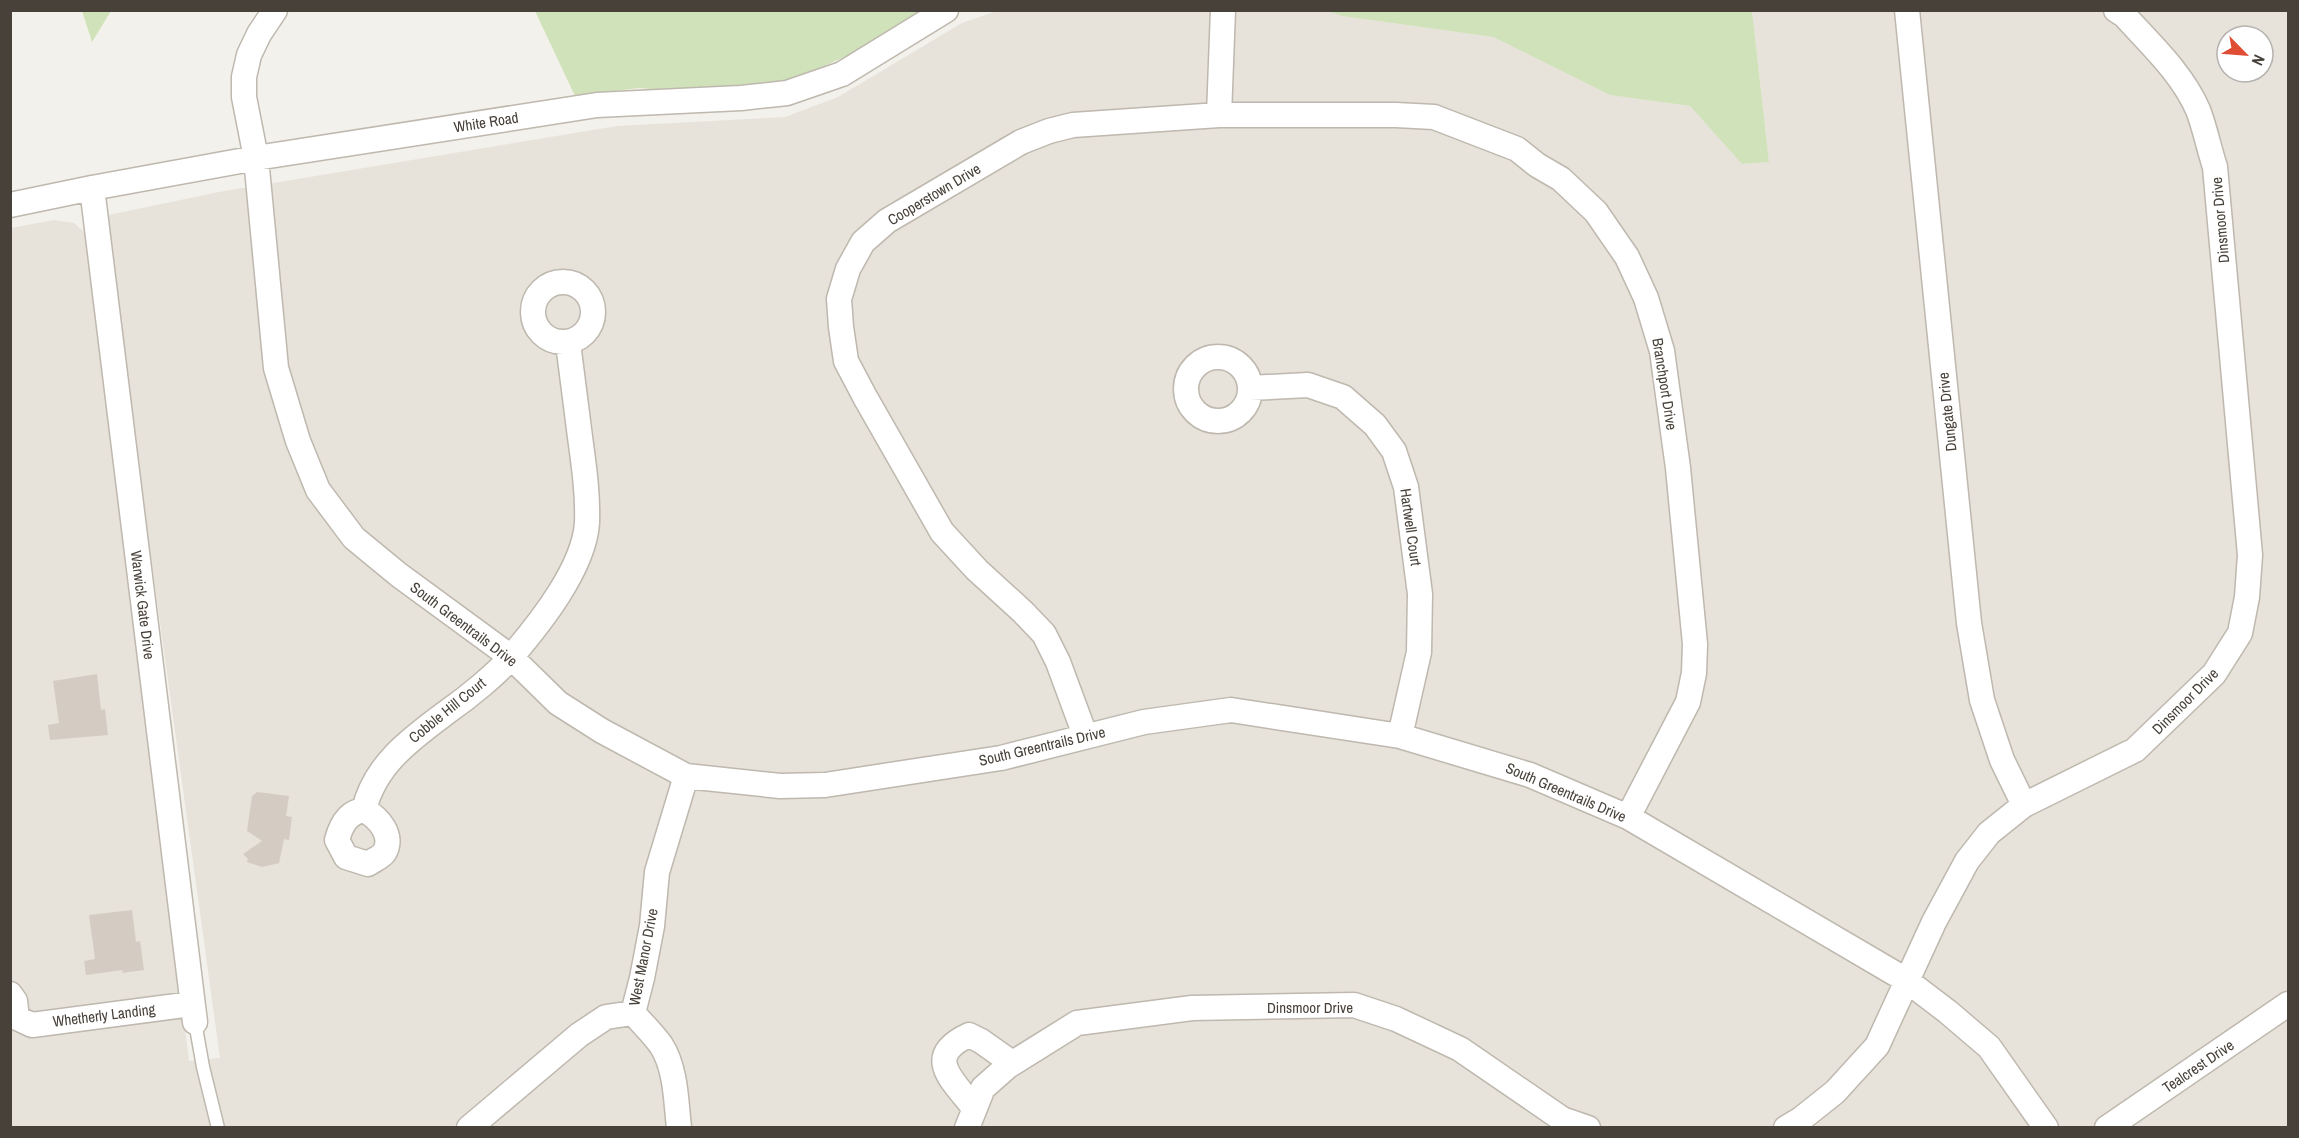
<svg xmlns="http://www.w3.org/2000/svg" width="2299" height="1138" viewBox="0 0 2299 1138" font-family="'Archivo Narrow',sans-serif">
  <rect width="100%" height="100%" fill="#f3f1eb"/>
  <path fill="#e7e2da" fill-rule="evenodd" d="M997,11H1328L1342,16L1493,37L1610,95L1690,106L1742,164L1769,162L1752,11H2288V1127L11,1128V228L54,220L74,223L84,232L90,244L189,1061L220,1058L104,216L219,192L617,126L785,117L838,97L962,23ZM2227,36H2263V72H2227Z"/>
  <path fill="#d0e2b9" d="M82,11H111L92,42Z
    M535,11H921L851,54L799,77L753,88L689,92L639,88L575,96Z
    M1328,11H1752L1769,162L1742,164L1690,106L1610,95L1493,37L1342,16Z"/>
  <path fill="#d4ccc2" d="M97,674L101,710L105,709L108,735L50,740L48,725L59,723L53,681Z
    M257,792L289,796L286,816L292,817L289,840L284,839L279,863L262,867L247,862L248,859L243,854L262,841L247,831L252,796Z
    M132,910L136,942L140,941L144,970L122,973L123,970L86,975L84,961L95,959L89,915Z"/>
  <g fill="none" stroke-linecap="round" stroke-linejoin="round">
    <defs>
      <path id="service" d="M195,1022L203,1067L218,1128"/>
      <path id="minor" d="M275,10L259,34L249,55L244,77V97L256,158L276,368L298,441L318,490L354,538L399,575L511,657L558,703L602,731L686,776L780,786L825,785L1001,758L1144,722L1231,710L1400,736L1530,775L1628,817L1906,980L1948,1012L1989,1047L2046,1128
        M1907,10L1969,623L1982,700L2002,760L2024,805
        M1219,115H1396L1434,117L1517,149L1537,165L1561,179L1596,212L1627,257L1646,298L1662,351L1678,468L1695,644L1694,673L1688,702L1628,817
        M92,188L195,1022
        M10,205L92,188L256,158L597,105L741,98L787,93L842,74L946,10
        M533 312a30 30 0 1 1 60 0a30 30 0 1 1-60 0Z
        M1186 389a32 32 0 1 1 64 0a32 32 0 1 1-64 0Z
        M1250,388L1308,385L1343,397L1375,425L1394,451L1406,487L1420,594L1419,652L1400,736
        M1085,735L1058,662L1044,634L1023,612L977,570L942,532L865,397L846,361L841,327L839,299L848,269L863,242L887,221L1021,142L1049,131L1073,125L1219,115L1223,10
        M364,810C375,764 411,739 447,712C467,698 497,674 512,656C540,623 584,568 587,523C588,494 584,466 580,437C576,406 572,374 568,343
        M364,810C378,817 395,836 384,853C381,857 372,861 368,864L346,857L337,840C341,825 348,812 364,810Z
        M10,994L15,1001L17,1018
        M633,1013C642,1023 653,1034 661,1045C676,1068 676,1101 679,1128
        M17,1018L32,1025L192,1004
        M974,1108C953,1080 922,1057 969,1035L981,1041L1012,1063
        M469,1128L579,1035L606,1017L633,1013L642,978L652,926L657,872L686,776
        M967,1128L983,1088L1008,1066L1077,1023L1192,1008L1354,1005L1396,1019L1460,1049L1562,1119L1588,1128
        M1786,1128L1801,1119L1835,1092L1877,1046L1934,922L1967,861L1989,833L2024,805L2135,750L2214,674L2240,633L2247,597L2250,555L2215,167C2209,149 2205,128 2198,110C2182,73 2150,44 2124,15L2116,10
        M2107,1128L2288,1004"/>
    </defs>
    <use href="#service" stroke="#beb8ae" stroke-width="15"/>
    <use href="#minor" stroke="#beb8ae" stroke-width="27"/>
    <use href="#service" stroke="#fff" stroke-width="12"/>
    <use href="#minor" stroke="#fff" stroke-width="24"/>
  </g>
  <g text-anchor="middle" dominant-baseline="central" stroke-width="5" stroke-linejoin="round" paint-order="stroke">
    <g font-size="15" fill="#47413a" stroke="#fff">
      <text transform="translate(486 122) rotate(-9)">White Road</text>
      <text transform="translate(934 194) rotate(-31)">Cooperstown Drive</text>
      <text transform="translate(2220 220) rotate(-95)">Dinsmoor Drive</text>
      <text transform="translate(1665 384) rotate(81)">Branchport Drive</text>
      <text transform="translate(1947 412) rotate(-96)">Dungate Drive</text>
      <text transform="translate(1411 527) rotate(82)">Hartwell Court</text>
      <text transform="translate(143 605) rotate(83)">Warwick Gate Drive</text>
      <text transform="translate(464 624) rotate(37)">South Greentrails Drive</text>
      <text transform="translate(2185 701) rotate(-45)">Dinsmoor Drive</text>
      <text transform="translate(447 710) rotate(-39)">Cobble Hill Court</text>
      <text transform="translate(1042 746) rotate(-13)">South Greentrails Drive</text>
      <text transform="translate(1566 792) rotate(23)">South Greentrails Drive</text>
      <text transform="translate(643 957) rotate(-79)">West Manor Drive</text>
      <text x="1310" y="1007">Dinsmoor Drive</text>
      <text transform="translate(104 1015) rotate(-7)">Whetherly Landing</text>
      <text transform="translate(2198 1066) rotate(-34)">Tealcrest Drive</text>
    </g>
  </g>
  <rect width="2299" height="1138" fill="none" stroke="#47413a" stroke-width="24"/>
  <g transform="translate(2245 54) rotate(115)"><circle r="28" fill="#ffffff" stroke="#b5b3b0" stroke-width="1.5"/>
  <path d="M0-4.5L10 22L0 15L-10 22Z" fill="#e04d35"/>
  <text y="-9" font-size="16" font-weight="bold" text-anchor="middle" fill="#47413a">N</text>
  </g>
</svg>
